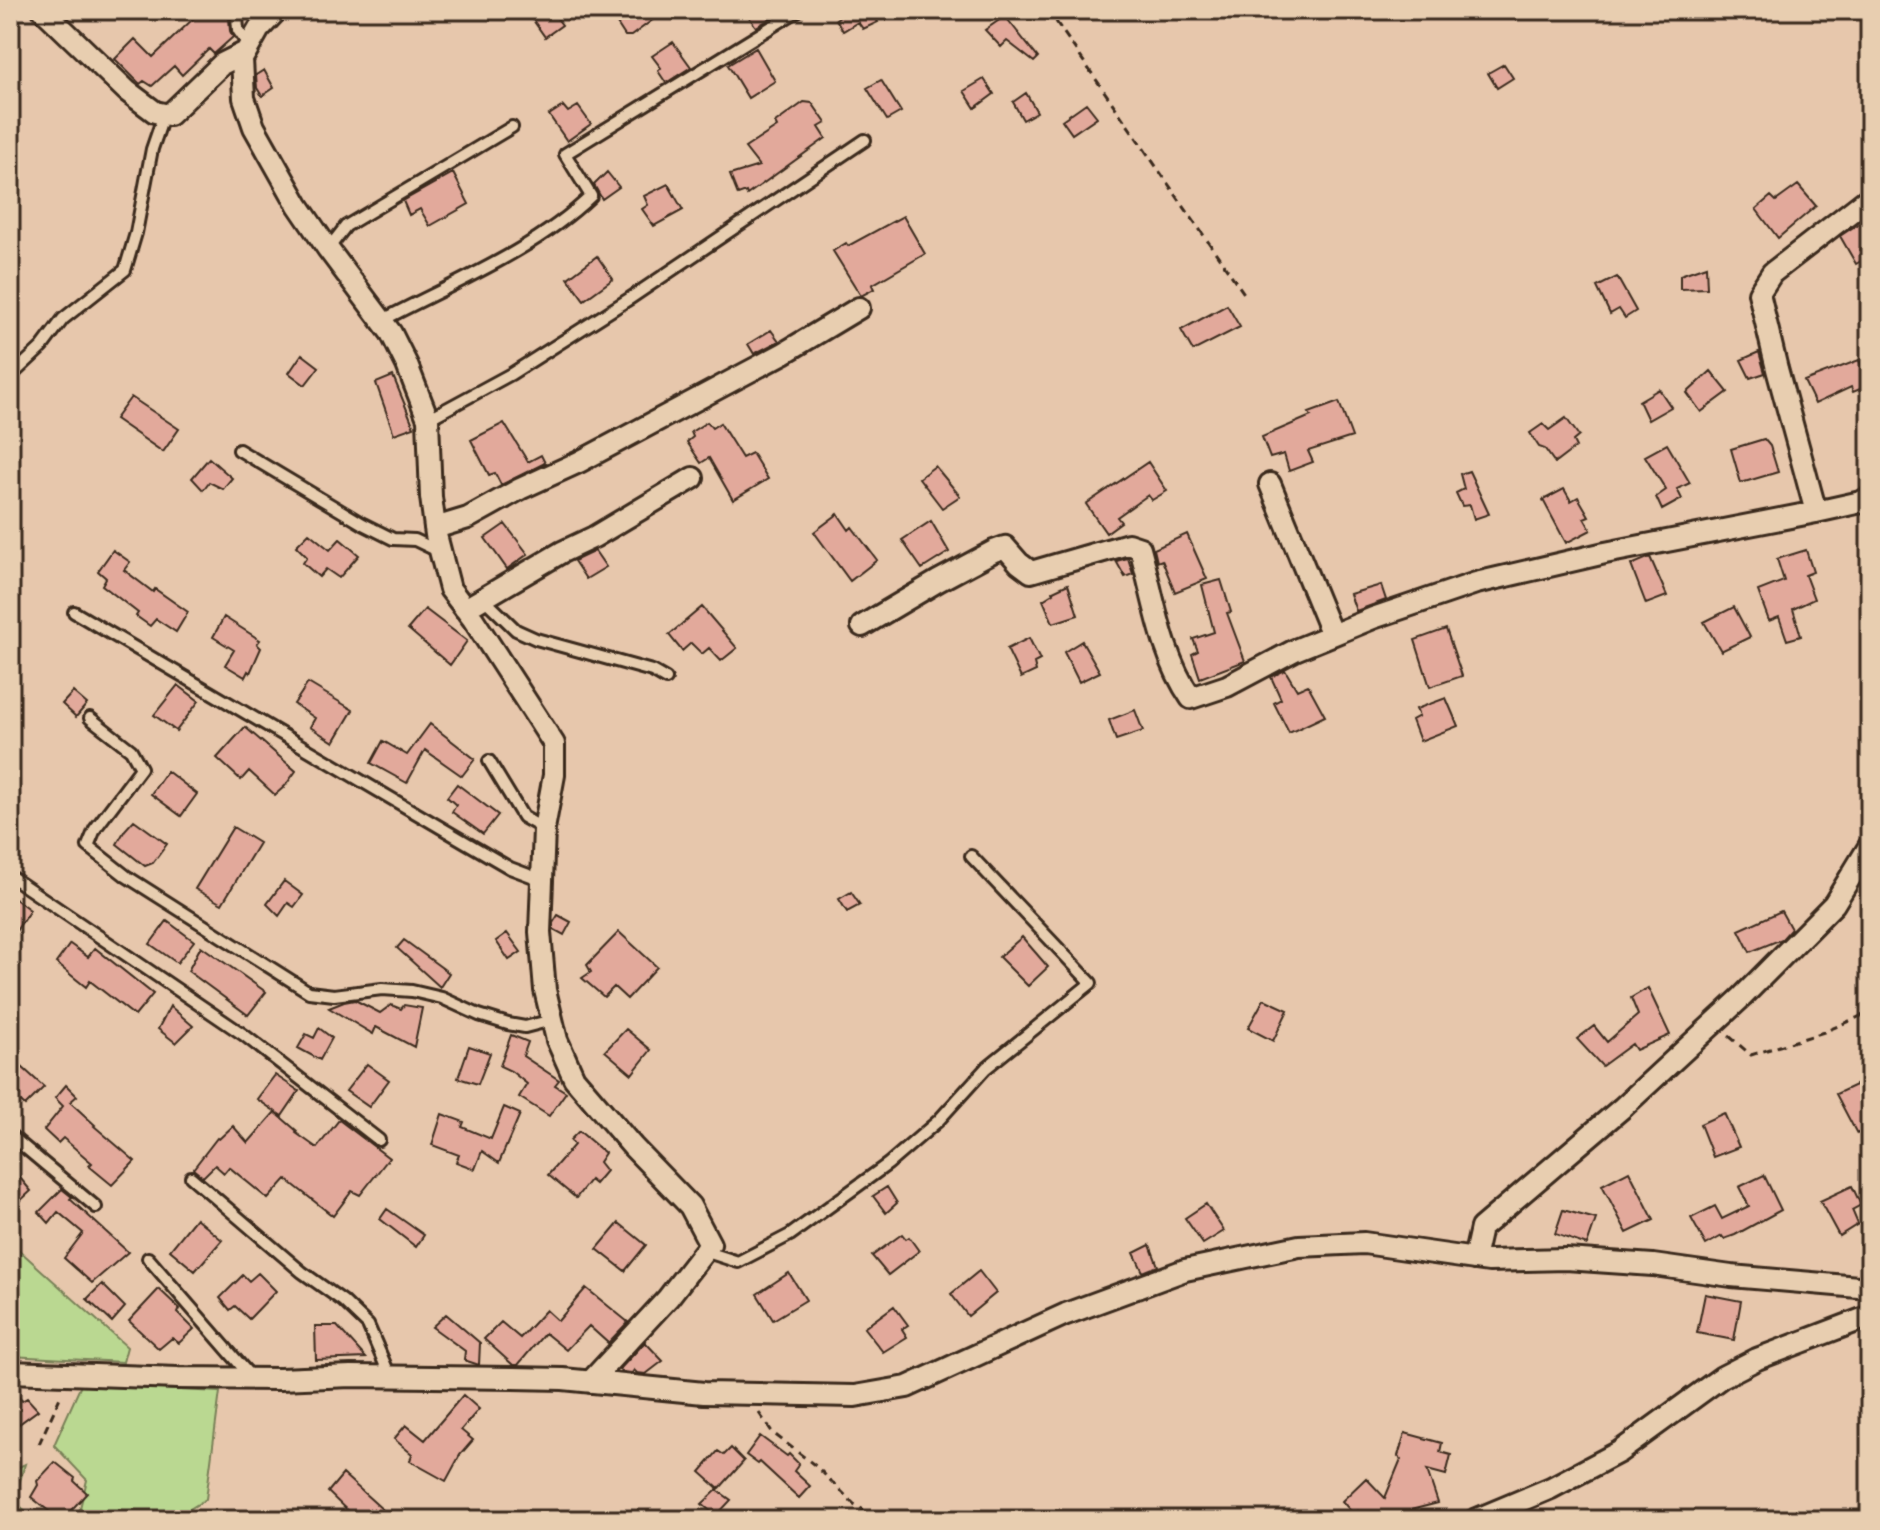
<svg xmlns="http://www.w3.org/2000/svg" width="1880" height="1530" viewBox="0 0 1880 1530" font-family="Mynerve,sans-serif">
  <rect width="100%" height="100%" fill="#e7c7ac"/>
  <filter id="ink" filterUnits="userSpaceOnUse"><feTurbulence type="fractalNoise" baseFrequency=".0125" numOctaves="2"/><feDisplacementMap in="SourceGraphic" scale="16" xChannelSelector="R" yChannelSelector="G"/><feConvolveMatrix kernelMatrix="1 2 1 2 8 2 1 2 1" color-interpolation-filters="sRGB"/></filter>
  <g filter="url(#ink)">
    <path fill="#bad891" stroke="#7a8158" stroke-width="2" d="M10,1242L127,1347L123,1362L10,1356Z
      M81,1385L220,1392L206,1499L190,1509L185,1520H77L87,1480L54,1445Z
      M25,1464L14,1501L36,1520H10V1471Z"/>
    <path fill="#e2a99b" stroke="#3b2a1e" stroke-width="2" d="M187,10H222L229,18L230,31L233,37L214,54L209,49L182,75L174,66L152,86L144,81L140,84L115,59L135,39L153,57L194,18Z
      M526,10H551L562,25L545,37Z
      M619,10H666L631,36H625L612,16Z
      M744,10H784L756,27Z
      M849,10H876L873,12L878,22L863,29L858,22L843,31L836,19Z
      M1005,16L1038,58L1034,62L1007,41L1001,47L985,30Z
      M673,42L691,67L666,83L658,71L661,68L652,56Z
      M756,48L775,81L748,98L728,65Z
      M1504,64L1513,78L1497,88L1488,73Z
      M264,70L274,88L262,96L257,88L256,75Z
      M984,79L994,94L975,108L964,91Z
      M881,80L901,112L887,120L867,88Z
      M1026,93L1037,112L1023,120L1013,102Z
      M804,102L812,103L826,123L819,127L826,138L747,195L746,192L738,195L730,175L759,166L745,148L777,127L775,123Z
      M1086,103L1097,117L1072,134L1062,120Z
      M563,106L568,112L578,106L591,124L567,141L549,115Z
      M607,172L619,187L602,199L594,185Z
      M453,173L469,204L430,226L420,209L409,215L403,201Z
      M668,184L683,210L654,226L642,209L648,205L644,196Z
      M1798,185L1816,206L1778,238L1756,209L1771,196L1776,201Z
      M903,216L925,254L872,285L874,289L861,296L833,251L846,243L848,246Z
      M1870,216V256L1856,264L1840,236Z
      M597,256L613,279L584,300L568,278Z
      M1706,266L1707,288L1680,289V275Z
      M1617,277L1636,311L1625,318L1619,309L1610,314L1597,287Z
      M1227,305L1240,327L1193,351L1181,330Z
      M771,330L779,341L754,354L748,344Z
      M1759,352L1765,373L1750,378L1741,360Z
      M302,354L319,367L305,385L289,373Z
      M1859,360L1870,385L1853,392L1851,387L1815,404L1804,381Z
      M1711,371L1728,392L1701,412L1687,393Z
      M393,376L414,427L394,434L376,383Z
      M1659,389L1671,407L1648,420L1639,401Z
      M131,397L179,429L163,452L115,419Z
      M1339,402L1352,437L1308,451L1313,462L1289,471L1284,454L1270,458L1262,437L1311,416L1309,413Z
      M1566,418L1579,436L1573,441L1576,447L1555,463L1545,449L1539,447L1530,433L1543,424L1549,430Z
      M707,422L712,428L720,423L742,458L752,453L768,479L733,500L709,458L701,463L687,442L693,437L691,432Z
      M504,423L528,462L541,455L545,463L501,485L495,473L489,475L471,440Z
      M1764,439L1770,446L1778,472L1741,483L1731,449Z
      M1667,444L1690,483L1677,489L1682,499L1662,510L1656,497L1666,490L1645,456Z
      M209,458L232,478L223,489L209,482L203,490L192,478Z
      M1148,462L1167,491L1152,500L1148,495L1117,517L1121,522L1106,533L1086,504Z
      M935,466L960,496L942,508L919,478Z
      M1469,471L1489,514L1474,519L1470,505L1462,506L1456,493L1464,489L1460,474Z
      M1564,489L1571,501L1578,497L1589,516L1584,518L1591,530L1566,543L1543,500Z
      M838,514L849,530L852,527L877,560L850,581L814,532Z
      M931,521L949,552L922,569L902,540Z
      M505,524L528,554L507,569L485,538Z
      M309,533L330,550L340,539L359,555L339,578L326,569L319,577L303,563L307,557L296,546Z
      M1187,534L1207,579L1175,592L1162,560L1157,562L1154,549Z
      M113,550L130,562L124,570L153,592L155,589L188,612L176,632L156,619L150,626L136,616L138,613L102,585L106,578L98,571Z
      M1806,550L1813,572L1805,575L1814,599L1793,609L1801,636L1787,640L1779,617L1769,621L1758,591L1784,581L1777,559Z
      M595,551L606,567L586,579L574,561Z
      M1650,557L1667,596L1646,604L1631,565Z
      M1128,558L1133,574L1125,577L1116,561Z
      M1221,580L1231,612L1227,613L1245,661L1200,678L1192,654L1198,651L1193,639L1214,632L1202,585Z
      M1068,584L1078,615L1053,623L1043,600L1054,593L1053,591Z
      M1381,585L1386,600L1356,611L1350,594Z
      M702,607L737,648L721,661L709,648L702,654L691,643L682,651L669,635Z
      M1734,607L1750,637L1721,651L1704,622Z
      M425,609L467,641L450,665L408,629Z
      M224,617L260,640L257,644L261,648L250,673L248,671L245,677L225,665L234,650L213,637Z
      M1446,629L1462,676L1430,687L1415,640Z
      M1029,638L1040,660L1034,663L1036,671L1021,678L1007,649Z
      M1082,641L1100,672L1079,682L1064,652Z
      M1285,670L1297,690L1308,685L1325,716L1289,733L1274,703L1281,699L1271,677Z
      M308,683L353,710L334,742L310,727L315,718L294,704Z
      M178,685L199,701L176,731L154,715Z
      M73,692L87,704L76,717L62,704Z
      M1446,698L1458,726L1420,741L1412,720L1419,716L1416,709Z
      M1135,710L1143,731L1116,740L1109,720Z
      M430,724L475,759L462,776L425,750L407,783L371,763L383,741L407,755Z
      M245,727L296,771L285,786L275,795L249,771L241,780L217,758Z
      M167,771L197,794L181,816L151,794Z
      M457,784L498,815L483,834L452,812L456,805L447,797Z
      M134,820L167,844L153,863L145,866L117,844L125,830Z
      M233,827L259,843L222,904L195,889Z
      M284,881L303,895L294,907L288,903L279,916L267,904Z
      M851,892L860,905L847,912L839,899Z
      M10,895L30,910L10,940Z
      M1781,911L1791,929L1782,939L1750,952L1739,930Z
      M558,915L571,922L564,935L553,929V923Z
      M167,921L194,941L177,963L150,944Z
      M619,932L657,967L627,999L614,987L604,997L582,978L591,972L587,965Z
      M507,933L521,952L509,960L496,941Z
      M1022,937L1048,967L1028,986L999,957Z
      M404,940L449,973L440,987L397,948Z
      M70,944L88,957L95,948L153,994L135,1016L90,981L86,987L56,963Z
      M201,946L266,992L248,1015L188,971Z
      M1648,988L1670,1035L1636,1050L1632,1044L1602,1066L1577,1039L1594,1026L1607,1042L1638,1015L1631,998Z
      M1264,999L1288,1010L1273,1041L1248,1028Z
      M355,1000L380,1013L391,1005L401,1009L404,1005L422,1008L414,1047L376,1027L373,1034L329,1008L344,1002Z
      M170,1006L193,1026L176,1043L158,1029Z
      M319,1028L332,1038L320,1060L298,1048L306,1034L314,1038Z
      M626,1029L651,1050L632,1074L605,1051Z
      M511,1035L528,1042L523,1056L559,1080L555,1085L566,1092L549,1116L519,1097L527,1084L511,1071L500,1066Z
      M469,1046L490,1053L478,1084L458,1078Z
      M367,1064L389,1080L369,1107L346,1091Z
      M22,1067L44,1087L25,1106L10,1092V1078Z
      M275,1075L299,1091L282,1116L257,1099Z
      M1870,1078V1127L1857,1134L1836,1094Z
      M66,1085L77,1096L70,1102L95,1125L94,1126L135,1161L112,1185L89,1166L92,1163L63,1138L58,1143L44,1130L63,1106L55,1098Z
      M504,1107L520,1114L499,1163L482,1151L475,1169L456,1162L459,1155L432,1145L442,1114L464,1122L462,1127L491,1139Z
      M275,1112L297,1131L296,1133L317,1148L339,1120L389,1158L360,1195L352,1191L333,1216L286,1179L268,1199L229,1167L224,1173L215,1165L203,1177L193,1169L217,1138L219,1139L233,1126L248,1143Z
      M1724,1113L1739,1147L1713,1157L1700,1124Z
      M579,1131L605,1153L599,1162L606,1171L595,1184L590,1180L576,1198L548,1175L574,1145L570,1140Z
      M10,1166L31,1191L19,1202L10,1191Z
      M1629,1171L1654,1220L1627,1233L1602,1185Z
      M1764,1175L1781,1210L1735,1235L1724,1239L1722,1236L1706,1245L1691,1218L1715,1206L1722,1219L1749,1206L1739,1187Z
      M1852,1186L1861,1205L1852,1210L1858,1224L1839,1236L1820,1201Z
      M887,1187L897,1203L886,1213L873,1196Z
      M62,1189L72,1197L70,1199L128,1252L92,1283L64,1258L83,1233L58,1212L49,1223L39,1212Z
      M1206,1204L1224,1231L1203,1244L1185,1218Z
      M387,1209L424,1235L416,1247L380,1219Z
      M1563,1210L1596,1219L1587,1245L1555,1234Z
      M196,1218L222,1240L195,1271L170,1250Z
      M619,1223L646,1245L625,1271L597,1249Z
      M902,1234L906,1239L909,1237L919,1251L888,1275L872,1256Z
      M1150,1245L1158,1266L1143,1272L1134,1253Z
      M979,1271L996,1293L968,1316L951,1294Z
      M258,1273L276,1291L249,1319L235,1306L230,1310L220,1298L243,1275L249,1281Z
      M789,1273L806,1300L773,1320L757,1294Z
      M102,1284L125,1307L112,1322L87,1299Z
      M586,1288L628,1322L608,1343L589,1326L566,1350L545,1333L518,1365H513L484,1339L501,1322L520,1338L546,1310L558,1321Z
      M159,1289L180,1309L178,1313L194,1329L179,1343L172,1338L159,1349L129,1321Z
      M1705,1294L1741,1301L1734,1340L1697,1333Z
      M894,1306L908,1325L902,1329L907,1337L883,1352L864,1328Z
      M446,1314L480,1343L479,1365L464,1360L465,1351L432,1327Z
      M315,1326H337L366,1358L316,1360Z
      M645,1342L663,1361L646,1374L637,1373L634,1370L632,1373L622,1372L620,1369Z
      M10,1385L22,1401L27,1398L38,1410L19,1424L10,1412Z
      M463,1395L479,1409L461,1430L473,1440L460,1455L446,1481L410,1461L412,1454L394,1439L406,1425L425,1440Z
      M1405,1433L1442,1443L1440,1452L1451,1455L1446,1475L1427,1470L1438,1503L1411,1510L1401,1520H1368L1358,1511L1354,1515L1342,1501L1366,1478L1385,1498L1401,1459L1398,1456Z
      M760,1436L787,1456L789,1454L799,1464L794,1471L810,1486L799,1498L760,1462L758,1464L746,1455Z
      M731,1448L744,1461L719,1489L700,1472L718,1451L724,1455Z
      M55,1462L75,1478L74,1481L87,1493L62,1520H60L31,1497L38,1485L37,1481Z
      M343,1474L394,1520H357L328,1492Z
      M717,1490L731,1500L716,1516L702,1504Z"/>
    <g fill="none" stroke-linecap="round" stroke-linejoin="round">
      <defs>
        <path id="service" d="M232,10L237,16L238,30L249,46
          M328,249L346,226L512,127
          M381,321C451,284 534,251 591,196L565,154L799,10
          M10,377L42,347L63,319L125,270L136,233L152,149L164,114
          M428,419L511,374L629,299L865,140
          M239,450L363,524L393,539L415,540L438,551
          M483,598L516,630L536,639L652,671L666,679
          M74,612L467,843L510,868L542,880
          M90,718L131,750L141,768L95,829L88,846L126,876L309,992L334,995L382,989L412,991L442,998L479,1015L508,1024L525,1027L552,1020
          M489,761L523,817L544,829
          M10,876L244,1035L379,1140
          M10,1135L96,1207
          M191,1177L302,1272L343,1301L368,1325L390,1376
          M704,1251L738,1262L790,1235L888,1164L938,1121L986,1068L1091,983L971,856
          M148,1258L251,1377"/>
        <path id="minor" d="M43,10L127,91L155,112L169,115L222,64L246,52
          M277,10L259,29L242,59L244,98L254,127L298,205L328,249L391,333L407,365L428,419L431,497L436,535L450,589L473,619L554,744V775L544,829L540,932L545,990L557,1040L574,1078L633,1147L690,1206L710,1244L668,1298L590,1382
          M1270,484L1332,635
          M1816,512L1777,369L1759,293L1772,273L1870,197
          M435,528L468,518L520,489L579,462L784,353L859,308
          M465,609L562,552L594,537L693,478
          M862,626L938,581L994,551L1005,547L1019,563L1031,572L1128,544L1140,548C1154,598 1161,655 1191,698L1227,686L1295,650L1332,635L1373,618L1476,583L1605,553L1816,512L1861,502L1870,497
          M1474,1259L1481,1228L1622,1108L1742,997L1834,904L1870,845
          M10,1372L178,1378L280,1379L351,1376L513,1378L563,1379L704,1393L855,1396L907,1387L1066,1314L1185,1270L1299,1246L1364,1243L1489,1261L1566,1259L1653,1265L1731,1276L1870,1288
          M1475,1520L1551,1488L1619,1452L1722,1377L1757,1359L1870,1316"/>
      </defs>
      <use href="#service" stroke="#3b2a1e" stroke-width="16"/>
      <use href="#minor" stroke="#3b2a1e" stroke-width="26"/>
      <path stroke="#3b2a1e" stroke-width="3" stroke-dasharray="8 6" stroke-linecap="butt" d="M1048,10L1245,295
        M1729,1036L1751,1055L1824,1032L1870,1012
        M759,1413L773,1433L817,1467L854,1504L862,1509L867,1520
        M39,1444L62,1393"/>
      <use href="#service" stroke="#e8ceb0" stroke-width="10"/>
      <use href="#minor" stroke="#e8ceb0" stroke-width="20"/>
    </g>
  </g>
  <rect width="1880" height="1530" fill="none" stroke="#e8ceb0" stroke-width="40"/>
  <rect x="20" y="20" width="1840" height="1490" fill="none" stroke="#3b2a1e" stroke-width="3" filter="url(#ink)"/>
</svg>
